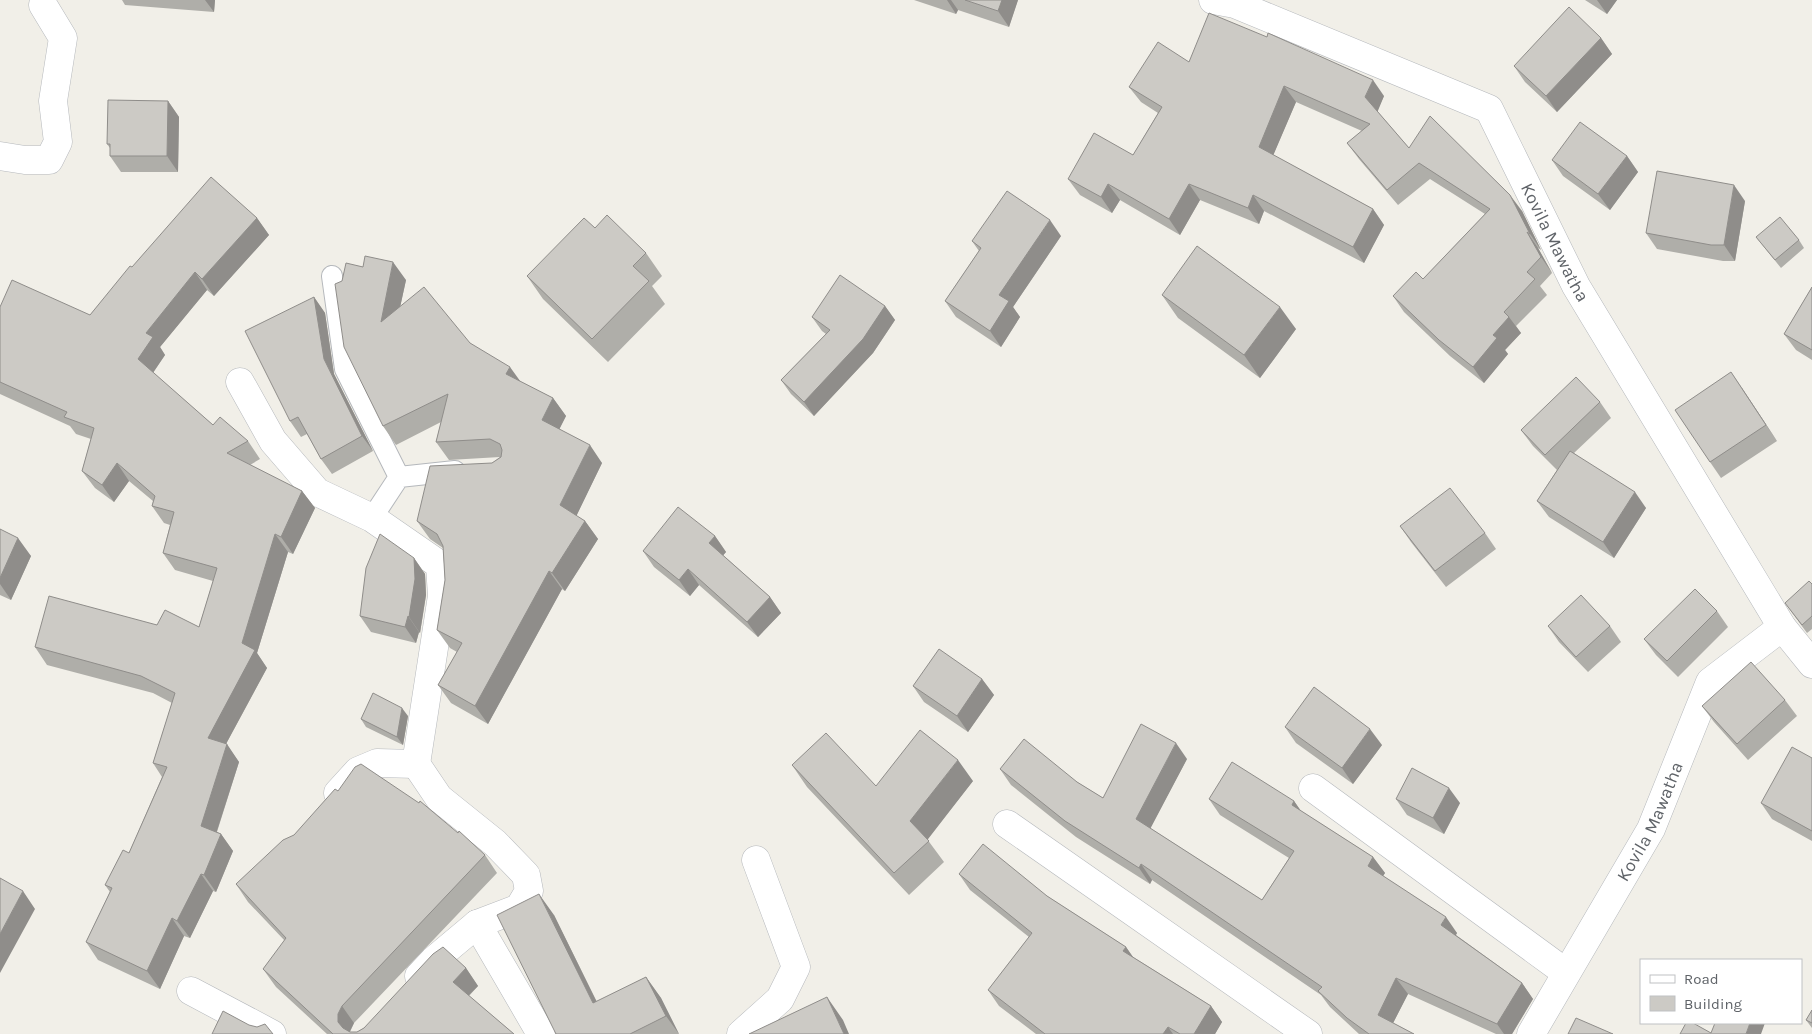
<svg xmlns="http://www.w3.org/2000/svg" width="1812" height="1034" viewBox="0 0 1812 1034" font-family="Karla,sans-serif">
  <rect width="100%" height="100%" fill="#f1efe8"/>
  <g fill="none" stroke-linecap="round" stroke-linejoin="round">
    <defs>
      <path id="lane" d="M332,276L345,369L399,477
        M372,518L399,477L455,471"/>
      <g id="street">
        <path id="s1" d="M1213,0L1235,4L1489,109L1576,286L1782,627L1812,664"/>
        <path d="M0,156L25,160H49L58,142L53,101L63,38L43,5"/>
        <path d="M240,382L273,441L317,492L372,518L440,565L442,596L416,764L377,763L358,771L338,793"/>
        <path d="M416,764L439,798L495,843L526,875L529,891L519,908L477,924L541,1034"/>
        <path d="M1313,788L1565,972"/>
        <path d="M1007,824L1308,1034"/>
        <path d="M419,976L434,960L477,924"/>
        <path d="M191,991L272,1034"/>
        <path d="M741,1034L780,999L796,967L756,860"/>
        <path id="s2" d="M1531,1034L1651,829L1710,682L1782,627"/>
      </g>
    </defs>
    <use href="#lane" stroke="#b5b8bc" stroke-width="22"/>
    <use href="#street" stroke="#b5b8bc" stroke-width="29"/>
    <use href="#lane" stroke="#fff" stroke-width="20"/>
    <use href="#street" stroke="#fff" stroke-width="28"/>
  </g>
  <path fill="#afaea9" d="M122,0H215L214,12L125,5Z
    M914,0H1018L1009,27L958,10L956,14Z
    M1585,0H1617L1607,14Z
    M1601,38L1612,54L1557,112L1525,82L1514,66Z
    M1189,62L1384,96L1377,111L1409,148L1522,211L1541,250L1538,248L1552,273L1540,286L1547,295L1516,326L1521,333L1505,350L1508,354L1484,383L1450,356L1404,312L1393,296L1423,279L1485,214L1430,179L1398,205L1359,159L1347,143L1362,131L1296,102L1273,155L1373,209L1384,225L1364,263L1264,211L1259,224L1200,200L1180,235L1120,200L1112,213L1080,195L1068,179L1133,155L1158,113L1141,102L1129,87Z
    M168,101L179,117L178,172H121L110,156V148L107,144Z
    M1627,156L1638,172L1610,210L1563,176L1552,160Z
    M1745,201L1735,261H1723L1657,249L1646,233Z
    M257,218L269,235L214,296L207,290L160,347L165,355L153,373L213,425L248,441L260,459L250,465L302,491L315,508L293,554L288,552L257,653L267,668L226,744L239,762L217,832L221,834L233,851L216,892L213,891L190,938L184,936L160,989L98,960L86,942L110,892L105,885L129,853L162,777L153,763L172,703L153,693L47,665L35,647L157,625L199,627L213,581L175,570L163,553L170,525L164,523L152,506L153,501L129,481L114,502L95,488L82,471L91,439L76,434L70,426L0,394V307L90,315L132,267Z
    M595,228L646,253L662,276L652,286L665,304L608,362L543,299L527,276Z
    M1061,236L1013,307L1020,317L1001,347L956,317L945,301L979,251L972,241Z
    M1756,237L1799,240L1804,248L1781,268Z
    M363,267L406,280L400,307L470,343L521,382L553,398L566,416L559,429L602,463L576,516L585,521L598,539L565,591L562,589L488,724L451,703L438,685L457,652L450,648L437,630L445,580L443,548L430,539L417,521L492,463L500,457L449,460L436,442L441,422L396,445L383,426L342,281Z
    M1812,287V360L1796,350L1784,334Z
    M1162,295L1296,329L1260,378L1178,318Z
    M314,297L325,313L334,374L373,451L332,474L321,459L307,434L301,437L290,421Z
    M885,306L895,320L873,353L814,416L791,394L781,380L826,334L822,331L812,317Z
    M1742,388L1777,441L1721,478L1710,462Z
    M1600,402L1611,418L1574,453L1646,508L1614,558L1549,517L1537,501L1557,470L1533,446L1521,430Z
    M1400,526L1485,533L1496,549L1446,587L1411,542Z
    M0,529L31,556L11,600L0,595Z
    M715,536L726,552L723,555L770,597L781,613L758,637L699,585L690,596L654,567L643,551Z
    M414,558L425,574L426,595L420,633L419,632L416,643L371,632L360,616Z
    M1812,584V629L1807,633L1785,603Z
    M1717,611L1728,627L1678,677L1656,655L1644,639Z
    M1548,626H1610L1621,642L1588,672L1559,642Z
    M982,679L994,695L968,732L924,702L913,686Z
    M1785,700L1797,716L1748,760L1714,722L1702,706Z
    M408,716L403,745L366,727L361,719Z
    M1285,727L1382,745L1353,784L1296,743Z
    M1812,758V841L1772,819L1761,803Z
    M1187,759L1150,828L1262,900L1289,858L1220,815L1209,799L1294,801L1301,811L1373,857L1385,873L1383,876L1457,933L1456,935L1522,983L1533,999L1512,1034H1496L1408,994L1393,1023L1414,1034H1359L1330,1007L1321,995L1152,880L1150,884L1076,837L1011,785L1000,769L1077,782L1103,798Z
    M792,765L876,786L973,781L927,839L944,862L909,895L807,787Z
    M338,791L485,855L497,873L354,1023L350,1032H357L466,968L478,986L469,996L514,1034H327L276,987L263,969L285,941L248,902L236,884L294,835Z
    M1396,799L1460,803L1444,834L1407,815Z
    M959,874L1047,896L1126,947L1133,957L1211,1006L1222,1022L1215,1034H1036L999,1006L988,990L1029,937L970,890Z
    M554,915L597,1002L646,977L661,998L679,1034H556Z
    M1812,1010V1028L1806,1020Z"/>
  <path fill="#8f8d8a" d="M205,0H215L214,12Z
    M947,0H951L958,10L956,14Z
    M1002,0H1018L1009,27L998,11Z
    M1597,0H1617L1607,14Z
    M1601,38L1612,54L1557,112L1546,96Z
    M1373,80L1384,96L1377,113L1365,97Z
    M1284,86L1296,102L1270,163L1259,147Z
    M168,101L179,117L178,172L167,156Z
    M1627,156L1638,172L1610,210L1598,194Z
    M1108,184L1120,200L1112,213L1101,197Z
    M1189,184L1200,200L1180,235L1169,219Z
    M1734,185L1745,201L1735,261L1724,245Z
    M1253,195L1264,211L1259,224L1248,208Z
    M1510,195L1522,211L1541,250L1530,234Z
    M1373,209L1384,225L1364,263L1353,247Z
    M257,218L269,235L214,296L202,279Z
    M1050,220L1061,236L1013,307L1020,317L1001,347L990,331L999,295Z
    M1527,232L1538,248L1552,273L1541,257Z
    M393,262L406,280L393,340L381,322Z
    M195,272L207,290L160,347L165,355L150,377L138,359L146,333Z
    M314,297L325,313L334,374L373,451L362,436L324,359Z
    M885,306L895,320L873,353L814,416L804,402Z
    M1280,307L1296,329L1260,378L1244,355Z
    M1509,317L1521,333L1505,350L1508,354L1484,383L1473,367L1493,335Z
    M510,367L523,385L506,374Z
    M1731,372L1742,388L1777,441L1766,425Z
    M553,398L566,416L555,438L542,420Z
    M590,445L602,463L573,523L560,505Z
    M117,463L129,481L114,502L102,485Z
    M302,491L315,508L293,554L281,537Z
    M1635,492L1646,508L1614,558L1603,542Z
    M585,521L598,539L565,591L552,573Z
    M275,534L288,552L257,653L267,668L220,755L208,738L242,643Z
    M715,536L726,552L720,559L709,543Z
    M18,538L31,556L11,600L0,584V578Z
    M414,558L425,574L426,595L420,633L409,617Z
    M688,569L699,585L690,596L679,580Z
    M549,571L562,589L488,724L475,706Z
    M770,597L781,613L758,637L747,622Z
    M408,616L419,632L416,643L405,627Z
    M982,679L994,695L968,732L957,716Z
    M402,708L408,716L403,745L397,737Z
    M1370,729L1382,745L1353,784L1342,768Z
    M1176,743L1187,759L1147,835L1136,819Z
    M227,744L239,762L213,843L201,826Z
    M958,760L973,781L925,843L910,821Z
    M1449,788L1460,803L1444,834L1433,818Z
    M1294,801L1305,817L1292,805Z
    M221,834L233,851L216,892L204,875Z
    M1373,857L1385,873L1379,882L1368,866Z
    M1141,864L1152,880L1150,884L1139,868Z
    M201,874L213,891L190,938L177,921Z
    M23,891L35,909L0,973V934Z
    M539,894L554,915L608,1025L593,1003Z
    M1446,917L1457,933L1452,941L1441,925Z
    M172,918L184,936L160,989L147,971Z
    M1126,947L1137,963L1123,951Z
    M466,968L478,986L465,999L453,982Z
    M646,977L661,998L679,1034L666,1016Z
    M1396,978L1408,994L1389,1031L1378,1015Z
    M1522,983L1533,999L1512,1034H1504L1497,1024Z
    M827,997L843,1020L849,1034H844Z
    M342,1006L354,1023L350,1031V1034H347L338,1022V1014Z
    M1211,1006L1222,1022L1215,1034H1194Z
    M1750,1023H1765L1761,1034H1746Z
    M1168,1027L1173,1034H1163Z"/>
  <path fill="#cccac5" stroke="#8f8d8a" d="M965,0H1002L998,11Z
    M1569,7L1601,38L1546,96L1514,66Z
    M1209,13L1267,37L1268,33L1373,80L1365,97L1409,148L1430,116L1510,195L1530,234L1527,232L1541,257L1527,272L1535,279L1504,312L1509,317L1493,335L1497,338L1473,367L1439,340L1393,296L1416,272L1423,279L1490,209L1419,163L1387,190L1347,143L1370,124L1284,86L1259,147L1373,209L1353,247L1253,195L1248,208L1189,184L1169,219L1108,184L1101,197L1068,179L1094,133L1133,155L1162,107L1129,87L1158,42L1189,62Z
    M108,100L168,101L167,156H110V144H107Z
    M1580,122L1627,156L1598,194L1552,160Z
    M1657,171L1734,185L1724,245H1711L1646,233Z
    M211,177L257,218L202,279L195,272L146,333L153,337L138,359L213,425L220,417L248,441L227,453L302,491L281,537L275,534L242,643L255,650L208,738L227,744L201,826L221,834L204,875L201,874L177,921L172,918L147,971L86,942L112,888L105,885L123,850L129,853L167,767L153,763L175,693L141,676L35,647L49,596L157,625L165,610L199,627L217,568L163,553L174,512L152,506L155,496L117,463L102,485L82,471L94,428L64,417L67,412L0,382V307L12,280L90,315L130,266L132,267Z
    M1007,191L1050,220L999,295L1009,301L990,331L945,301L981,248L972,241Z
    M607,215L646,253L633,266L649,281L592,339L527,276L584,218L595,228Z
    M1780,217L1799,240L1775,260L1756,237Z
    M1197,246L1280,307L1244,355L1162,295Z
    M365,256L393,262L381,322L424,287L470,343L510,367L506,374L553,398L542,420L590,445L560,505L585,521L552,573L549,571L475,706L438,685L462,643L437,630L445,580L443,546L437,534L417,521L430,466L492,463L501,457L502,450L500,444L490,439L436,442L448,394L383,426L344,347L335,284L342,281L346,263L363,267Z
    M840,275L885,306L863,339L804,402L781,380L830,330L812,317Z
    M1812,287V350L1784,334Z
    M314,297L324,359L362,436L321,459L298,417L290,421L245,331Z
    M1731,372L1766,425L1710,462L1675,410Z
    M1576,377L1600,402L1545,455L1521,430Z
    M1570,451L1635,492L1603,542L1537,501Z
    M1450,488L1485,533L1435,571L1400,526Z
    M678,507L715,536L709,543L770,597L747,622L688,569L679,580L643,551Z
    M0,529L18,538L0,578Z
    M380,534L414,558L415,579L409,617L408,616L405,627L360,616L366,568Z
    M1809,581L1812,584V616L1802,625L1785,603Z
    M1695,589L1717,611L1667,661L1644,639Z
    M1581,595L1610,626L1576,657L1548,626Z
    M939,649L982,679L957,716L913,686Z
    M1751,662L1785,700L1737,744L1702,706Z
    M1314,687L1370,729L1342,768L1285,727Z
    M373,693L402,708L397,737L361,719Z
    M1141,724L1176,743L1136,819L1262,900L1294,851L1209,799L1232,762L1294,801L1292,805L1373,857L1368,866L1446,917L1441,925L1522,983L1497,1024L1396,978L1378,1015L1414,1034H1369L1347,1018L1318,991L1322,987L1141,864L1139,868L1065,821L1000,769L1024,739L1077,782L1103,798Z
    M920,730L958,760L910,821L929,841L894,873L792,765L826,733L876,786Z
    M1792,747L1812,758V831L1761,803Z
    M361,764L419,803L420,801L458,833L459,831L485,855L342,1006L338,1014V1022L343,1028L350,1032H357L364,1028L433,954L443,947L466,968L453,982L514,1034H333L263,969L286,938L236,884L283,840L294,835L335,789L338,791L355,767Z
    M1412,768L1449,788L1433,818L1396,799Z
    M983,844L1047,896L1126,947L1123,951L1211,1006L1194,1034H1180L1168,1027L1163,1034H1045L988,990L1032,933L959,874Z
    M0,878L23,891L0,934Z
    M539,894L593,1003L646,977L666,1016L630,1034H556L497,915Z
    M827,997L844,1034H749Z
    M1812,1010V1023L1806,1020Z
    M223,1011L249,1025L257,1027L265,1024L273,1034H212Z
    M1576,1018L1613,1034H1568Z
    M1686,1023H1693L1711,1033L1715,1023H1750L1746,1034H1680Z"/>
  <g text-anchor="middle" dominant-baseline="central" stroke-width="4" stroke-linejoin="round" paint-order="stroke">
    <g font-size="18" fill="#5f6368" stroke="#fff">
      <text stroke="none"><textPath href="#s1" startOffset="446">Kovila Mawatha</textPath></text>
      <text stroke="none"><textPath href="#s2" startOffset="244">Kovila Mawatha</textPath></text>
    </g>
  </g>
  <rect x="1640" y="959" width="162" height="65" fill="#ffffff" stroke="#bfc1c3"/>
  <rect x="1650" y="975" width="25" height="8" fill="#ffffff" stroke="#bfc1c3"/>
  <text x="1684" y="984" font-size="15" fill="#5f6368">Road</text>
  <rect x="1650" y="996" width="25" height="15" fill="#cccac5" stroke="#bfc1c3"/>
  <text x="1684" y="1009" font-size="15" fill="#5f6368">Building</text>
</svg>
